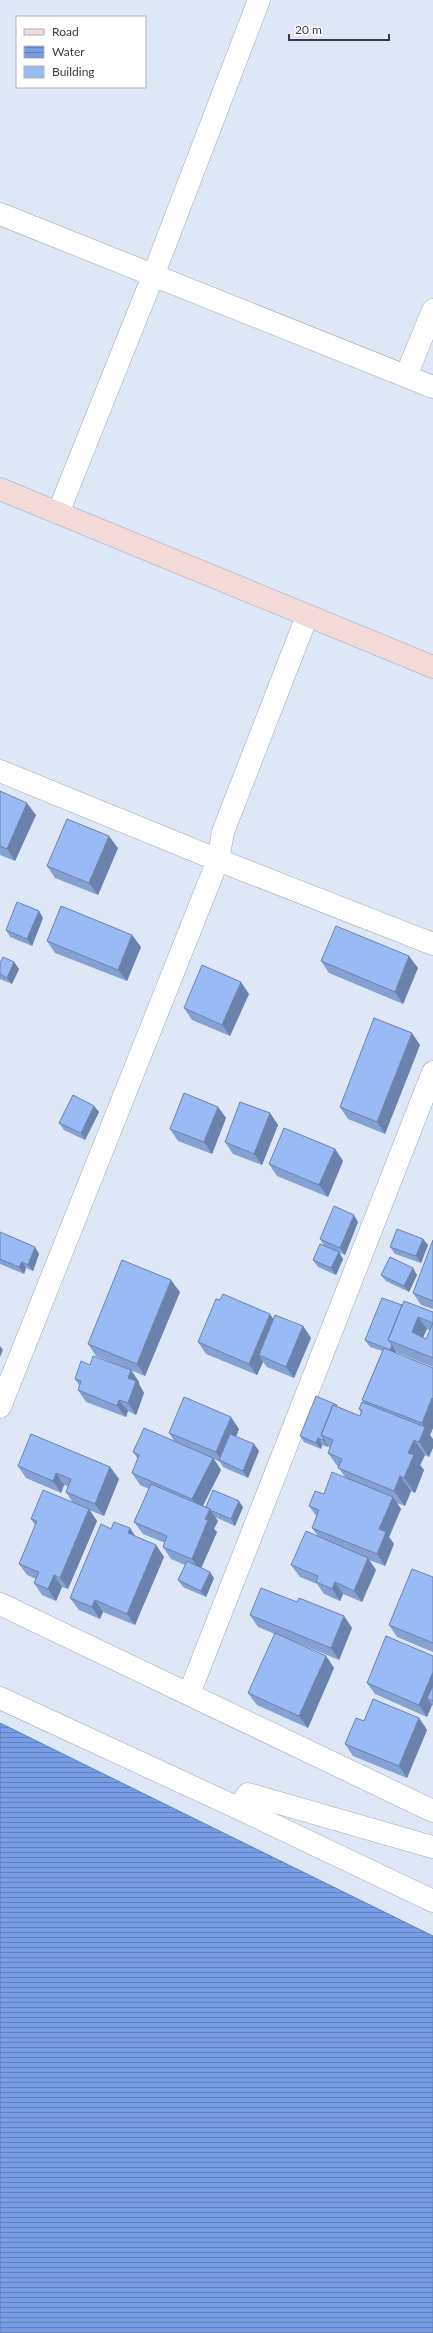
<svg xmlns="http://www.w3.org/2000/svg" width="433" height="2333" viewBox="0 0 433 2333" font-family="Lato,sans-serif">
  <defs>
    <pattern id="water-rules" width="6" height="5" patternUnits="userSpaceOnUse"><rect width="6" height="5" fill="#769ee5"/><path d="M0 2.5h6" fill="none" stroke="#6282bb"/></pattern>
  </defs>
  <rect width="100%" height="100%" fill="#dee7f6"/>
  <path fill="url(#water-rules)" stroke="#6380b4" d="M0,1723L433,1936V2333H0Z"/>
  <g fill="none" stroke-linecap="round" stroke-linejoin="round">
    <defs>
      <path id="street" d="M0,214L433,387
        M406,376L433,310
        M58,513L153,276L259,0
        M0,771L218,860L433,944
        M0,1407L218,860L223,832L307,616
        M0,1604L433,1811
        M189,1694L433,1072
        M0,1698L238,1808L433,1901
        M238,1808L248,1794L432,1847"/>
      <path id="secondary" d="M0,489L433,667"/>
    </defs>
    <use href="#street" stroke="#9fa7b6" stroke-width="23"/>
    <use href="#secondary" stroke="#9fa7b6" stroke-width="23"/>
    <use href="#street" stroke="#fff" stroke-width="22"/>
    <use href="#secondary" stroke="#f2dad9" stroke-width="22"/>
  </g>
  <path fill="#84a1d3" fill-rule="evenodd" d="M0,791L36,815L15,861L0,855Z
    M118,848L98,895L55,878L47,866Z
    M43,918L32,946L10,937L6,930Z
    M132,935L141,947L127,981L55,953L47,941Z
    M321,961L418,968L403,1004L329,973Z
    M14,962L19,969L12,984L0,979V963Z
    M249,994L230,1036L192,1020L184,1008Z
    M420,1045L385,1134L348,1119L340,1107Z
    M94,1106L99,1112L85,1140L64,1130L59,1123Z
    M218,1107L226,1118L212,1154L178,1141L170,1129Z
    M270,1113L278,1125L262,1165L233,1154L225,1142Z
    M335,1149L343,1161L328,1197L277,1176L269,1164Z
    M358,1222L345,1255L333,1250L339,1252L343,1259L336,1275L318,1267L313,1260L324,1246L320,1239Z
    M0,1232L35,1247L39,1254L33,1271L26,1268L24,1274L0,1264Z
    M423,1239L428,1245L421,1263L395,1254L390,1247Z
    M433,1240V1309L421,1305L413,1293Z
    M381,1275H417L409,1292L386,1281Z
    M180,1292L145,1376L96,1356L88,1344Z
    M402,1305L433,1312V1367L396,1352V1353L433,1368V1428L430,1435L429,1457L425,1455L420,1465L424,1470L415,1493L411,1491L405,1506L397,1503L401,1509L389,1537L394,1544L385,1566L369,1560L376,1570L362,1602L343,1594L340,1601L324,1594L317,1584L300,1577L291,1565L318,1536L312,1528L317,1517L309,1506L345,1477L328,1453L330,1448L328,1446V1447L322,1445L321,1449L304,1442L300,1436L339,1407L360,1416L361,1413L359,1409L364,1403L362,1400L382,1351L370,1347L365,1340ZM427,1329L430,1331L426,1339L423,1337Z
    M274,1319L303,1326L311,1338L294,1378L267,1367L263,1362L257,1375L206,1354L198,1342Z
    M90,1365L131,1370L139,1382V1384L144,1393L136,1415L128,1411L126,1417L86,1402L78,1390L79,1385L75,1379Z
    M239,1429L236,1437L254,1444L259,1451L248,1478L223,1467L220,1462L214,1459L221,1470L203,1506L206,1507H243L235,1526L215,1517L218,1521L214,1529L217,1532L201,1568L214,1578L206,1597L183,1587L178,1580L185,1565L171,1559L163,1547L165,1543L143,1534L134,1522L149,1489L140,1485L132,1473L138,1459L133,1452L175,1442L169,1433Z
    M18,1466L110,1467L119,1479L104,1516L89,1510L97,1521L68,1589L62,1587L56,1601L42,1595L34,1583L36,1579L27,1575L19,1564L35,1525L31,1519L73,1503L66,1492L68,1486L64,1485L61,1493L26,1478Z
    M111,1529L135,1536L156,1545L164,1557L135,1625L103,1612L100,1619L79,1610L70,1598Z
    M433,1577V1652L397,1637L389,1625Z
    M297,1602L344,1616L352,1628L339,1660L291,1640L326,1656L334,1668L308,1728L257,1705L248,1693L275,1634L258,1627L250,1615Z
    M433,1656V1706L432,1705L427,1717L375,1694L367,1683Z
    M419,1718L427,1730L407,1778L353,1756L345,1744L364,1721Z"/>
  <path fill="#6b83ac" d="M27,803L36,815L15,861L7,849Z
    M109,836L118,848L98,895L89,883Z
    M39,911L43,918L32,946L27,939Z
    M132,935L141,947L127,981L118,970Z
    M409,956L418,968L403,1004L395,992Z
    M14,962L19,969L12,984L7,978Z
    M241,982L249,994L230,1036L222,1025Z
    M412,1033L420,1045L385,1134L377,1122Z
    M94,1106L99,1112L85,1140L81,1133Z
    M218,1107L226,1118L212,1154L204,1142Z
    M270,1113L278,1125L262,1165L254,1154Z
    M335,1149L343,1161L328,1197L319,1185Z
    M354,1215L358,1222L345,1255L340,1248Z
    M423,1239L428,1245L421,1263L416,1256Z
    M35,1247L39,1254L33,1271L28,1265Z
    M339,1252L343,1259L336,1275L331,1268Z
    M22,1262L26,1268L24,1274L19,1267Z
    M413,1268L417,1275L409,1292L404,1286Z
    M171,1280L180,1292L145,1376L137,1364Z
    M270,1314L278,1326L259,1355L263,1362L257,1375L249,1364Z
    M418,1317L427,1329L420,1344L412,1332Z
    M303,1326L311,1338L294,1378L286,1367Z
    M392,1345L396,1352L395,1356L390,1350Z
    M0,1346L3,1350L0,1357Z
    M131,1370L139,1382V1384L144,1393L136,1415L128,1403V1378Z
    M432,1398L433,1400V1428L430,1435L433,1439V1448L429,1457L419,1442L425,1428L422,1423Z
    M119,1400L128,1411L126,1417L117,1406Z
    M231,1417L239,1429L225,1463L223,1462L216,1452Z
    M318,1438L322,1445L321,1449L316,1443Z
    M324,1439L328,1446V1447L323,1440Z
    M414,1440L425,1455L420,1465L424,1470L415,1493L404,1478L408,1453Z
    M254,1444L259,1451L248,1478L243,1471Z
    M213,1458L221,1470L200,1511L192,1499Z
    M110,1467L119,1479L104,1516L95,1504Z
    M56,1473L64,1485L61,1493L53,1481Z
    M400,1476L411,1491L405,1506L394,1491Z
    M393,1497L401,1509L389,1537L394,1544L385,1566L377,1554L379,1529Z
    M239,1501L243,1507L235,1526L231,1519Z
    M89,1509L97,1521L68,1589L60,1578Z
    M210,1509L218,1521L214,1529L217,1532L200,1571L192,1559L205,1519Z
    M130,1528L138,1540L128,1533Z
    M156,1545L164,1557L135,1625L127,1614Z
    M368,1558L376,1570L362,1602L354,1591Z
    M210,1572L214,1578L206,1597L201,1591Z
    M54,1575L62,1587L56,1601L48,1589Z
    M335,1582L343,1594L340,1601L332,1589Z
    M95,1600L103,1612L100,1619L92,1607Z
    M344,1616L352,1628L339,1660L331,1648Z
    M326,1656L334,1668L308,1728L299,1716Z
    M433,1672V1701L427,1698L432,1705L427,1717L419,1705Z
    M419,1718L427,1730L407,1778L399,1766Z"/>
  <path fill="#99bbf5" stroke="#6b83ac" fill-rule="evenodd" d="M0,791L27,803L7,849L0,846Z
    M67,819L109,836L89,883L47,866Z
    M17,902L39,911L27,939L6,930Z
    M61,906L132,935L118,970L47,941Z
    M336,926L409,956L395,992L321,961Z
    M3,957L14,962L7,978L0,974V963Z
    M202,965L241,982L222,1025L184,1008Z
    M374,1018L412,1033L377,1122L340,1107Z
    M184,1093L218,1107L204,1142L170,1129Z
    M73,1095L94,1106L81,1133L59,1123Z
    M240,1102L270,1113L254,1154L225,1142Z
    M284,1128L335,1149L319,1185L269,1164Z
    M334,1206L354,1215L340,1248L320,1239Z
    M397,1229L423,1239L416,1256L390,1247Z
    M0,1232L35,1247L28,1265L22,1262L19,1267L0,1259Z
    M433,1240V1301L413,1293Z
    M320,1244L339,1252L331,1268L313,1260Z
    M390,1257L413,1268L404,1286L381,1275Z
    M122,1260L171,1280L137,1364L88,1344Z
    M223,1294L270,1314L249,1364L198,1342L216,1299L220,1300Z
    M382,1298L402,1305L388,1340L392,1345L390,1350L365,1340Z
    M404,1301L433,1312V1358L388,1340ZM418,1317L433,1323L426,1339L412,1332Z
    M275,1315L303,1326L286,1367L259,1355Z
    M384,1348L433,1368V1399L432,1398L422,1423L362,1400Z
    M93,1356L131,1370L128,1378L136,1381L128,1403L119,1400L117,1406L78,1390L81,1381L75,1379L81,1361L90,1365Z
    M316,1396L337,1405V1406L333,1405L321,1435L324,1439L323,1440L318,1438L316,1443L300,1436Z
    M184,1397L231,1417L216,1452L169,1433Z
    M362,1402L425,1427L419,1442L414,1440L408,1453L414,1455L404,1478L400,1476L394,1491L338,1468L342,1459L328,1453L333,1440L321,1435L333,1405L360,1416L362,1410L359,1409Z
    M144,1428L213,1458L192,1499L132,1473L139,1455L133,1452Z
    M31,1434L110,1467L95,1504L66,1492L71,1479L56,1473L53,1481L18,1466Z
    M230,1434L254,1444L243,1471L219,1460Z
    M332,1472L393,1497L379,1529L386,1532L377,1554L312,1528L319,1510L309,1506L315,1491L324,1494Z
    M151,1484L210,1509L205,1519L208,1520L192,1559L163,1547L167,1536L134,1522Z
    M43,1490L89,1509L60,1578L54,1575L48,1589L34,1583L39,1572L19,1564L37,1521L31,1519Z
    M213,1490L239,1501L231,1519L210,1510V1509L206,1507Z
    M114,1522L130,1528L128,1533L156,1545L127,1614L95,1600L92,1607L70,1598L101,1524L111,1529Z
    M306,1531L368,1558L354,1591L335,1582L332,1589L316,1582L318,1576L291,1565Z
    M187,1561L210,1572L201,1591L178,1580Z
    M412,1569L433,1577V1643L389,1625Z
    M261,1588L297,1602L299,1598L344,1616L331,1648L250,1615Z
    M275,1633L326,1656L299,1716L248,1693Z
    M386,1636L433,1656V1672L419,1705L367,1683Z
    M433,1686V1701L427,1698Z
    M373,1699L419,1718L399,1766L345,1744L356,1718L364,1721Z"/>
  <rect x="16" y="16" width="130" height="72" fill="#ffffff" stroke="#afb1b3"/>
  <rect x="24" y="29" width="20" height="6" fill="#f2dad9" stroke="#afb1b3"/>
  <text x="52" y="36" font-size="12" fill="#383b41">Road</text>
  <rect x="24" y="46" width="20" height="12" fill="url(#water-rules)" stroke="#afb1b3"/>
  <text x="52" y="56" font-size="12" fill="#383b41">Water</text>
  <rect x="24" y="66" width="20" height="12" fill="#99bbf5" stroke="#afb1b3"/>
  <text x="52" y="76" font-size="12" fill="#383b41">Building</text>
  <path d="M289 34v6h100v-6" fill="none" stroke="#383b41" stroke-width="2"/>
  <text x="295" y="34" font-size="12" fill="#383b41" stroke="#ffffff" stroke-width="3" paint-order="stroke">20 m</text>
</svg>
